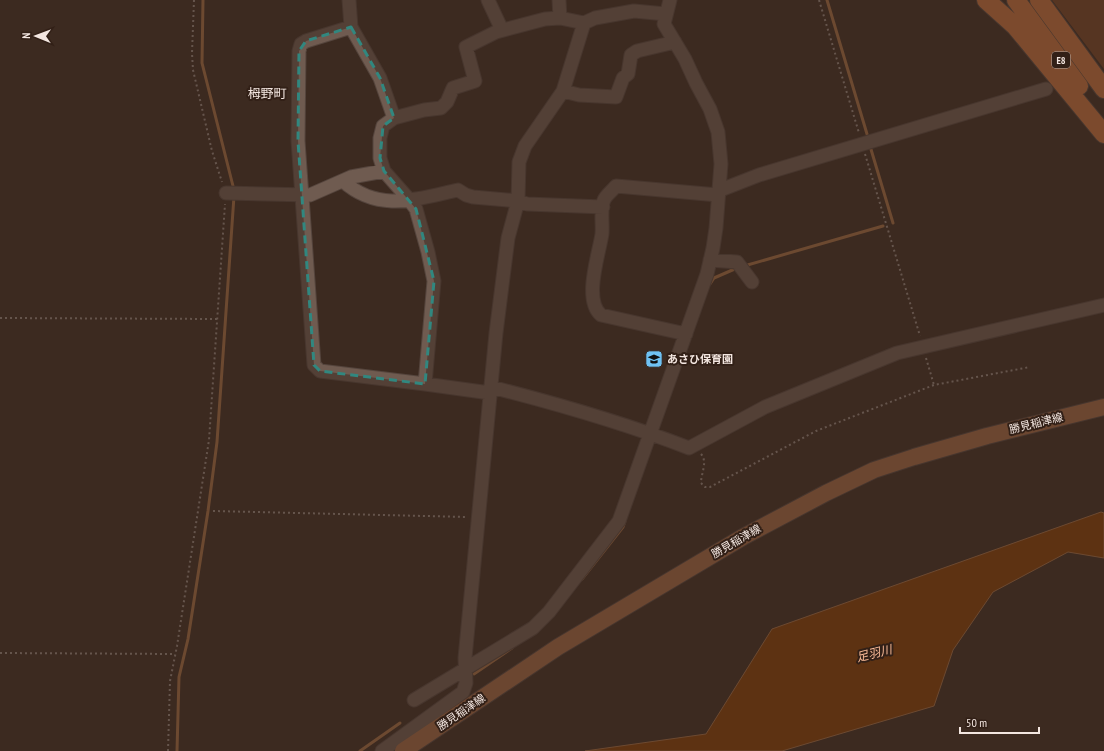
<svg xmlns="http://www.w3.org/2000/svg" width="1104" height="751" viewBox="0 0 1104 751" font-family="'PT Sans Narrow','Noto Sans JP',sans-serif">
  <rect width="100%" height="100%" fill="#3c2a20"/>
  <path fill="#774324" d="M1052,0H1104V69Z"/>
  <path fill="#853c01" stroke="#a66f44" d="M1101,512L1104,513V558L1068,552L993,592L953,650L934,706L782,751H585L706,734L772,629Z"/>
  <g fill="none" stroke-linecap="round" stroke-linejoin="round">
    <path stroke="#a66f44" stroke-width="3" d="M203,0L202,63L234,190
      M827,0L867,134
      M870,146L893,223
      M744,266L883,226
      M710,284L714,278L737,268
      M582,579L623,527L625,521
      M474,674L512,648
      M177,751L179,677L188,639L208,511L217,442L234,196
      M360,751L400,723"/>
    <defs>
      <path id="minor" d="M349,0L351,27L380,78L394,118
        M488,0L502,30
        M559,0L560,18
        M351,27L306,41L301,44L299,51L298,141L314,365L320,371L425,384L490,393
        M563,91L579,95L616,97L623,78L628,74L631,55L637,51L675,42
        M343,181C378,213 417,199 458,190L466,195L473,197L518,201L527,204L603,207
        M718,191L759,175L1046,89
        M226,193L310,195L351,177L384,171
        M710,260L737,262L752,282
        M686,334L601,315C583,300 599,254 602,234C603,225 600,208 604,200C606,195 613,190 616,186L718,195
        M425,384L434,281L428,252L416,209L406,196L384,171L380,158V138L383,126L394,118L424,110L441,108L447,102L453,88L475,81L466,47L496,32L545,19L560,18L584,23
        M491,387C558,404 624,423 689,448L765,407L897,353L1104,305
        M414,700L533,628L549,612L619,521L707,274L713,248L716,228L721,164L718,132L710,109L696,83L685,59L664,24L670,0
        M382,751L463,692L466,683L465,658L496,333L508,238L518,201L519,162L525,146L563,91L584,23L595,18L634,11L666,14"/>
      <path id="major" d="M403,751L558,647L743,537L826,493L874,470L914,457L987,436L1104,407"/>
      <path id="highway" d="M986,0L1015,26L1104,134
        M1016,0L1079,86
        M1039,0L1104,89"/>
    </defs>
    <use href="#minor" stroke="#55453d" stroke-width="15"/>
    <use href="#major" stroke="#55453d" stroke-width="18"/>
    <use href="#highway" stroke="#55453d" stroke-width="20"/>
    <path stroke="#988981" stroke-width="2" stroke-dasharray="2 3" stroke-linecap="butt" d="M194,0L192,53L193,70L212,151L222,182
      M819,0L859,133
      M865,154L920,336
      M0,318L218,319
      M926,358L934,385
      M701,454C708,462 701,473 701,483L705,487H710L816,431L934,385L1030,367
      M213,511L467,517
      M0,653L175,654
      M168,751L170,681L177,646L209,440L225,204"/>
    <use href="#minor" stroke="#6f5b50" stroke-width="13"/>
    <use href="#major" stroke="#a56944" stroke-width="16"/>
    <use href="#highway" stroke="#c9723c" stroke-width="18"/>
  </g>
  <path d="M0 0H1104V751H0ZM351,27L380,78L394,118L383,126L380,158L384,171L416,209L434,281L425,384L320,371L314,365L298,141L299,51L306,41Z" fill="#3c2a20" fill-opacity=".55" fill-rule="evenodd"/>
  <path fill="none" stroke="#31877f" stroke-width="3" stroke-dasharray="8 5" stroke-linejoin="round" d="M351,27L380,78L394,118L383,126L380,158L384,171L416,209L434,281L425,384L320,371L314,365L298,141L299,51L306,41Z"/>
  <defs>
    <symbol id="school-square" viewBox="-11 -11 22 22"><rect x="-9" y="-9" width="18" height="18" rx="4" fill="#6fc2f4" stroke="#322017"/><path d="M0-5L7-2L0 1L-7-2ZM-4 1L0 2.5L4 1V4Q0 6-4 4Z" fill="#111"/></symbol>
  </defs>
  <g fill-rule="evenodd">
    <use href="#school-square" x="644" y="349" width="20" height="20"/>
  </g>
  <g text-anchor="middle" dominant-baseline="central" stroke-width="4" stroke-linejoin="round" paint-order="stroke">
    <rect fill="#322017" stroke="#b9aba4" stroke-width="1" x="1052" y="52" width="18" height="16" rx="3"/>
    <g font-size="10" font-weight="bold" fill="#f3e6e0">
      <text x="1061" y="60">E8</text>
    </g>
    <g font-size="11" font-weight="bold" fill="#f3e6e0" stroke="#322017" text-anchor="start">
      <text x="667" y="359">あさひ保育園</text>
    </g>
    <g font-size="11" fill="#f3e6e0" stroke="#322017">
      <text transform="translate(1036 423) rotate(-14)">勝見稲津線</text>
      <text transform="translate(736 541) rotate(-30)">勝見稲津線</text>
      <text transform="translate(461 712) rotate(-34)">勝見稲津線</text>
    </g>
    <g font-size="12" font-style="italic" fill="#fdbd99" stroke="#322017">
      <text transform="translate(874 653) rotate(-14)">足羽川</text>
    </g>
    <g font-size="13" fill="#f3e6e0" stroke="#322017">
      <text x="267" y="93">栂野町</text>
    </g>
  </g>
  <g transform="translate(36 36) rotate(271)" stroke="#322017" stroke-width="3" paint-order="stroke">
  <path d="M0-3L7 15L0 10L-7 15Z" fill="#f3e6e0"/>
  <text y="-6" font-size="11" font-weight="bold" text-anchor="middle" fill="#f3e6e0">N</text>
  </g>
  <path d="M960 727v6h79v-6" fill="none" stroke="#f3e6e0" stroke-width="2"/>
  <text x="966" y="727" font-size="12" fill="#f3e6e0" stroke="#322017" stroke-width="3" paint-order="stroke">50 m</text>
</svg>
